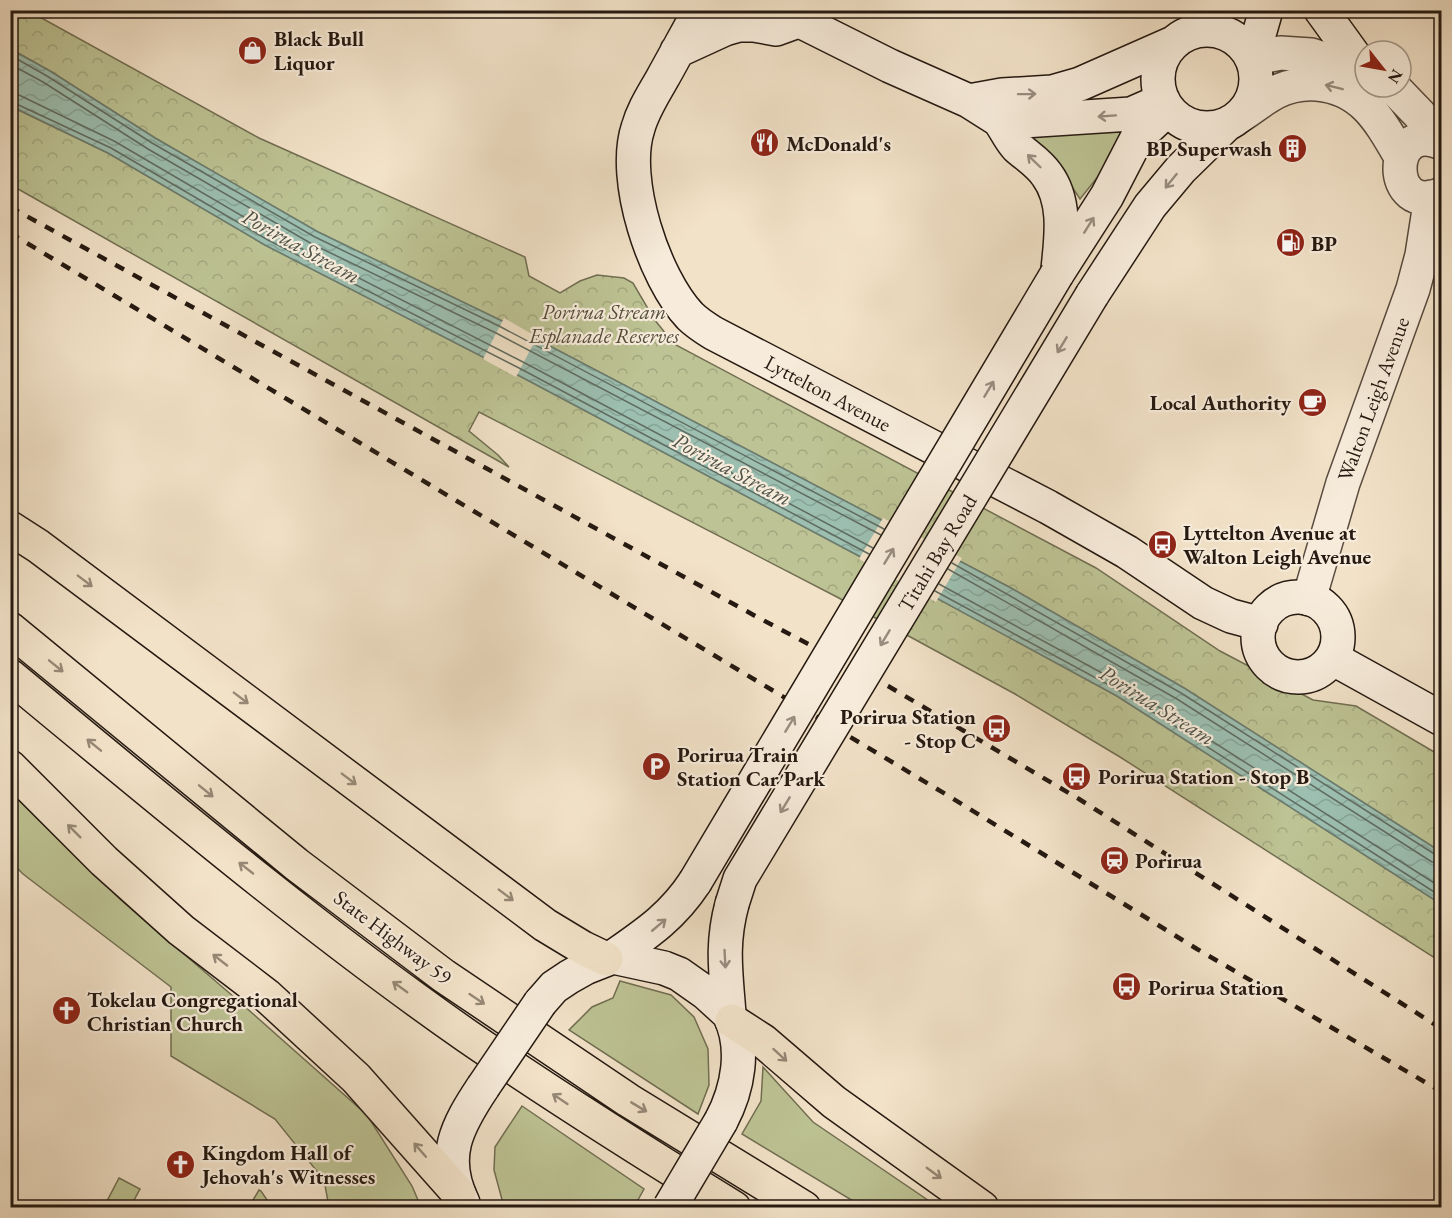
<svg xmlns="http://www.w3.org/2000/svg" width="1452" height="1218" viewBox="0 0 1452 1218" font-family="'EB Garamond',serif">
  <defs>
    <pattern id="park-crowns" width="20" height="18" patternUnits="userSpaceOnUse" patternTransform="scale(1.5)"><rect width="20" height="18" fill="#bdc394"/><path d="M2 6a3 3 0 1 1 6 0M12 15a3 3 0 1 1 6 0" fill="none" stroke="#a2a77f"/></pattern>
    <pattern id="water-waves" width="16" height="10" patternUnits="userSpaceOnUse" patternTransform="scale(1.5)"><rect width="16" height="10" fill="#9cbfb1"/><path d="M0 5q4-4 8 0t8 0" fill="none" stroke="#86a497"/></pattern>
  </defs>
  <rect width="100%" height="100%" fill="#f2e2c8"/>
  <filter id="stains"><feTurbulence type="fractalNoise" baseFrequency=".00333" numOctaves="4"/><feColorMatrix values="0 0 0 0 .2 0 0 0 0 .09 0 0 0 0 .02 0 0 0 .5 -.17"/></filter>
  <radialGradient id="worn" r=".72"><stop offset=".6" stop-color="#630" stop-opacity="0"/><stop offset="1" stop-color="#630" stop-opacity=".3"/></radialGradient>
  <path fill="#bdc394" stroke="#716e52" stroke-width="1.5" d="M1022,131L1120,132L1121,134L1104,169L1080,199L1067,179Z
    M10,789L121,900L234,997L367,1115L412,1186L421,1207H329L324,1180L275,1119L171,1056V987L23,874L11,862Z
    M620,981L671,995L694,1017L708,1049L709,1085L698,1114L569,1030L592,1007L613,998Z
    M763,1067L813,1122L938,1207H863L742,1134L761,1101Z
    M522,1106L644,1189L634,1207H504L494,1170L495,1147Z
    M119,1178L140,1189L133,1202L143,1207H109L106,1203Z
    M259,1190L261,1191L272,1207H249Z"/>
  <path fill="url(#park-crowns)" stroke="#716e52" stroke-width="1.5" d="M11,11H29L259,138L525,257L529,276L560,293L580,281L597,275L624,278L633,283L654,319L674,344L1096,568L1220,651L1313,700L1356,706L1441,756V852L1184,688L1011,588L502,321L318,232L155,138L50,71L11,49Z
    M10,106L108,153L265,245L516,374L861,557L1117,696L1441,904V962L1120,757L1015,694L837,597L479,412L469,431L498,455L509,467L11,185Z"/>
  <path fill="url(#water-waves)" stroke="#6c7d71" stroke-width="1.5" d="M10,49L50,71L155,138L318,232L502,321L1011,588L1184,688L1441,852V904L1117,696L861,557L516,374L265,245L108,153L11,106Z"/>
  <path fill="#f2e2c8" d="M504,318L537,337L516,377L483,359Z
    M883,518L962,558L936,602L859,559Z"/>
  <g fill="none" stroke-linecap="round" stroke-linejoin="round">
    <path stroke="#606c61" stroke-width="1.5" d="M10,55L47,76L152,143L315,237L499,326L884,529
      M10,64L43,82L148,149L312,244L496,333L881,535
      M10,94L19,95L114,141L271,233L523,362L873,548
      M10,101L111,148L268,240L519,368L869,554
      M952,563L1181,693L1436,855L1442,856
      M948,569L1177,699L1432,862L1442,864
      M939,584L1124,685L1442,888
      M935,591L1120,691L1442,897"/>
    <defs>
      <path id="tertiary" d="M1252,59L1280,53L1311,55L1365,72
        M1393,87L1420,115L1435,140
        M1241,115C1252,108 1264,98 1276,92C1288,86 1304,83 1317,84C1363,88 1380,121 1401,157
        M1442,143C1386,118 1386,219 1442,194
        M1309,599L1343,483L1413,289L1422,255L1431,197"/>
      <path id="secondary" d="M700,10C687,33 675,56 662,79C653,95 643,110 638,128C621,179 654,278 690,316C697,323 705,328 713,333L1048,507L1127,552L1203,603L1231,616L1261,624
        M778,10L890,66L969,101L999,120L1023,121L1131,114L1163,100
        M1321,10L1365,71
        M1158 79a49 49 0 1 1 98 0a49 49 0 1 1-98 0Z
        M677,51L725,29L739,25H754L776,29L798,21
        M1252,59L1266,10
        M969,101L1002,95L1052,92L1080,84L1173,43
        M999,120C1005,128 1010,140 1017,147C1027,156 1039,163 1047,175C1067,202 1061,239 1058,269
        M1057,274L1107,196L1137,138L1168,109
        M1092,295L1150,206L1181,169L1226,125
        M1258 637a40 40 0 1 1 80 0a40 40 0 1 1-80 0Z
        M1332,658L1442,719
        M613,957C646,934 672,917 695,882
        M540,1003L554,987L569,977L585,968L613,957L664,968L679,974L706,993L729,1014C746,1048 738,1089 721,1121
        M729,1014C726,973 721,945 732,904
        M463,1203C440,1157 457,1126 483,1087"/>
      <path id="primary" d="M10,528L38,546L545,925L583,948L606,959
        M10,629L296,864L444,976L628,1100L804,1208
        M10,676C159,799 308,925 467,1036C554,1096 643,1152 734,1208
        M10,767L104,861L181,930L266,995L356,1078L459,1194
        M732,1021L763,1041L834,1102L982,1208"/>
    </defs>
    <use href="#tertiary" stroke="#584b3f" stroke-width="36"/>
    <use href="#secondary" stroke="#251911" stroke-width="36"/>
    <use href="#primary" stroke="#251911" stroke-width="36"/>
    <use href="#tertiary" stroke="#f7ecdb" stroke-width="33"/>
    <use href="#secondary" stroke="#f7ecdb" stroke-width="33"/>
    <use href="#primary" stroke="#f2e2c8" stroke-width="33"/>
    <path stroke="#251911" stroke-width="4.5" stroke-dasharray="10 10" stroke-linecap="butt" d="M10,207L759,618L888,686L1079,799L1442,1029
      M10,233L952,798L1197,949L1442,1092"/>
    <defs>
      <path id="secondary-bridge" d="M695,882L1057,274
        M732,904L740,879L1092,295
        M483,1087L540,1003
        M670,1207L721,1121"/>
    </defs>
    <use href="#secondary-bridge" stroke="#251911" stroke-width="36" stroke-linecap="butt"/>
    <use href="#secondary-bridge" stroke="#f7ecdb" stroke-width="33"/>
  </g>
  <defs><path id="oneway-shaft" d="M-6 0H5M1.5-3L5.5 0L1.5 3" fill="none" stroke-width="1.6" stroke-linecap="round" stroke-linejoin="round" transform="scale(1.5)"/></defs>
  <g stroke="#988d80">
    <use href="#oneway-shaft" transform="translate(1334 87) rotate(-166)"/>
    <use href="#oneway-shaft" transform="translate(1027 94) rotate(-1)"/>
    <use href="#oneway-shaft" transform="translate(1107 116) rotate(176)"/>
    <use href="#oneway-shaft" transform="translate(1034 161) rotate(-136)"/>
    <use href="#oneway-shaft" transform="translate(1171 181) rotate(129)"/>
    <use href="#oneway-shaft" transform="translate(1089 225) rotate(-58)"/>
    <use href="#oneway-shaft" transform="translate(1062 345) rotate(121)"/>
    <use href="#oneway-shaft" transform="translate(989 389) rotate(-59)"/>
    <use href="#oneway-shaft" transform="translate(889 556) rotate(-59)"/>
    <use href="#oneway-shaft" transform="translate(885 638) rotate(121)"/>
    <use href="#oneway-shaft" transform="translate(790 724) rotate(-59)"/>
    <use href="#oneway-shaft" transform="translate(785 805) rotate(121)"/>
    <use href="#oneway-shaft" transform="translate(659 925) rotate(-40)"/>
    <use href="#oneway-shaft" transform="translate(725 959) rotate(87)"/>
  </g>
  <g stroke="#968876">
    <use href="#oneway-shaft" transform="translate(85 581) rotate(37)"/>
    <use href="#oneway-shaft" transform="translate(56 666) rotate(39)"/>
    <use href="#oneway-shaft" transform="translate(241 698) rotate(37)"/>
    <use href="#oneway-shaft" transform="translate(94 745) rotate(-141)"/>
    <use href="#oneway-shaft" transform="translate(349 779) rotate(37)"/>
    <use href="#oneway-shaft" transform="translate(206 791) rotate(39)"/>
    <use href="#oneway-shaft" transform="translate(74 831) rotate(-135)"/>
    <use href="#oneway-shaft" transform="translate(246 868) rotate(-142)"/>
    <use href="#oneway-shaft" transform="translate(506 895) rotate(37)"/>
    <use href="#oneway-shaft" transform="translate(220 960) rotate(-142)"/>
    <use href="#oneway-shaft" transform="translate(400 987) rotate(-144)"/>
    <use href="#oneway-shaft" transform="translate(477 999) rotate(34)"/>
    <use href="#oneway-shaft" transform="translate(780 1055) rotate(42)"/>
    <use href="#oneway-shaft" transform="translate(560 1099) rotate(-146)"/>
    <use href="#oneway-shaft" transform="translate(639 1107) rotate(31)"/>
    <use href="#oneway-shaft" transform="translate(420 1150) rotate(-131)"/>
    <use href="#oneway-shaft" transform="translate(934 1173) rotate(36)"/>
  </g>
  <defs>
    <symbol id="shop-disc" viewBox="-11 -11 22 22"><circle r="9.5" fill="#8f2418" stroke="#f7ecdb"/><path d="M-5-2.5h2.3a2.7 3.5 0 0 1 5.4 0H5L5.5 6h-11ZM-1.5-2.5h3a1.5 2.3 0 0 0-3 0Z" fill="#fff"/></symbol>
    <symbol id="restaurant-disc" viewBox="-11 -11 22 22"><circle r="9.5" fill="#8f2418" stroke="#f7ecdb"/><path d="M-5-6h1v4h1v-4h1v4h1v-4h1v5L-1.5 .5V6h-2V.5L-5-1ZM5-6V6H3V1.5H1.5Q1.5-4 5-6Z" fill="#fff"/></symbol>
    <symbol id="building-disc" viewBox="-11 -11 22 22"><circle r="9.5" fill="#8f2418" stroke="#f7ecdb"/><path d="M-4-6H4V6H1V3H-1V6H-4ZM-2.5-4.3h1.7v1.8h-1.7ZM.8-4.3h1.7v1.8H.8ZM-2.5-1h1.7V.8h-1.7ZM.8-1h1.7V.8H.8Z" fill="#fff"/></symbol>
    <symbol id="fuel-disc" viewBox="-11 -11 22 22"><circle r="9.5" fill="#8f2418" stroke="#f7ecdb"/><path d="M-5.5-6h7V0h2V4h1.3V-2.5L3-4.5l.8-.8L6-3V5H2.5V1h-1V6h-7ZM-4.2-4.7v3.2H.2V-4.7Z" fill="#fff"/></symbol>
    <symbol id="cafe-disc" viewBox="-11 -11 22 22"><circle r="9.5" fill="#8f2418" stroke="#f7ecdb"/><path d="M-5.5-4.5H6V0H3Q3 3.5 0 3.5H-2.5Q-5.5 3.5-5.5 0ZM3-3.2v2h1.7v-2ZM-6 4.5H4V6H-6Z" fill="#fff"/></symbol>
    <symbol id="bus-disc" viewBox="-11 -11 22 22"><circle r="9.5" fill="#8f2418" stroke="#f7ecdb"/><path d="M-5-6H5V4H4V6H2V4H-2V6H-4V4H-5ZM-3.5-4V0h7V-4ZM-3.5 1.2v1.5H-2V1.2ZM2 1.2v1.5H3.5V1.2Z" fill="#fff"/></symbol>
    <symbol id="parking-disc" viewBox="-11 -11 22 22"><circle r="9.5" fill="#8f2418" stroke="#f7ecdb"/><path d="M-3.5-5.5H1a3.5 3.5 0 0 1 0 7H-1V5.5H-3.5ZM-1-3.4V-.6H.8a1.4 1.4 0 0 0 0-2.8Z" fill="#fff"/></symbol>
    <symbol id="station-disc" viewBox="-11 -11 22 22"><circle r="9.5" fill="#8f2418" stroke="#f7ecdb"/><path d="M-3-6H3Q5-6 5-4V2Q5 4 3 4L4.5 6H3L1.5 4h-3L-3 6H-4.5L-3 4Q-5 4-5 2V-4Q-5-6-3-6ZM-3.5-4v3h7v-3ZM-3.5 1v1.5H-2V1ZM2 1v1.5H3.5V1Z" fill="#fff"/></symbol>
    <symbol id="church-disc" viewBox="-11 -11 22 22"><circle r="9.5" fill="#8f2418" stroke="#f7ecdb"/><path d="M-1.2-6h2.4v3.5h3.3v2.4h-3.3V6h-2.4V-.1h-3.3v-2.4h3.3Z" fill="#fff"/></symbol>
  </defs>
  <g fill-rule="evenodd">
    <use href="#shop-disc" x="236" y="34" width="33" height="33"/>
    <use href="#restaurant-disc" x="748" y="126" width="33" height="33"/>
    <use href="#building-disc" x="1276" y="132" width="33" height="33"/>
    <use href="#fuel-disc" x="1274" y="226" width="33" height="33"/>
    <use href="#cafe-disc" x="1296" y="386" width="33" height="33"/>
    <use href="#bus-disc" x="1146" y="528" width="33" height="33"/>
    <use href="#bus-disc" x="980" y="712" width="33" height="33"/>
    <use href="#parking-disc" x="640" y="750" width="33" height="33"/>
    <use href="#bus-disc" x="1060" y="760" width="33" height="33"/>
    <use href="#station-disc" x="1098" y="844" width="33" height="33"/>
    <use href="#bus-disc" x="1110" y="970" width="33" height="33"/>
    <use href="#church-disc" x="50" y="994" width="33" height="33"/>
    <use href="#church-disc" x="164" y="1148" width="33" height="33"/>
  </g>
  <g text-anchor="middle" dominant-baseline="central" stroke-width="4.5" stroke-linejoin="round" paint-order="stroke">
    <g font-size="21" font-weight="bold" fill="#251911" stroke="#f7ecdb" text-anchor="start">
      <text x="274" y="38">Black Bull<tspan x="274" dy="24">Liquor</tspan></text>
      <text x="786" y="143">McDonald's</text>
      <text x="1272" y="148" text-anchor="end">BP Superwash</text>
      <text x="1311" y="243">BP</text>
      <text x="1291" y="402" text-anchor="end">Local Authority</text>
      <text x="1183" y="532">Lyttelton Avenue at<tspan x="1183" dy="24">Walton Leigh Avenue</tspan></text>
      <text x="976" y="716" text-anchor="end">Porirua Station<tspan x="976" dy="24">- Stop C</tspan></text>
      <text x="677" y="754">Porirua Train<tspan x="677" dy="24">Station Car Park</tspan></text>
      <text x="1098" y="776">Porirua Station - Stop B</text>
      <text x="1135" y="860">Porirua</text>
      <text x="1148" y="987">Porirua Station</text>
      <text x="87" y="999">Tokelau Congregational<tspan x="87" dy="24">Christian Church</tspan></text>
      <text x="202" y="1152">Kingdom Hall of<tspan x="202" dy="24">Jehovah's Witnesses</tspan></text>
    </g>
    <g font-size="21" font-style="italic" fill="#534c38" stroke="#f7ecdb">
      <text x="604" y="311">Porirua Stream<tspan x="604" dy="24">Esplanade Reserves</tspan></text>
    </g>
    <g font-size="21" fill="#251911" stroke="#f7ecdb">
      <text transform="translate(828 393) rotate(28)">Lyttelton Avenue</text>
      <text transform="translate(1373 399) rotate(-70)">Walton Leigh Avenue</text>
      <text transform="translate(937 553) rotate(-59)">Titahi Bay Road</text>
      <text transform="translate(393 937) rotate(37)">State Highway 59</text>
    </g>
    <g font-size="22" font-style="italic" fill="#4f5349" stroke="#f7ecdb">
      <text transform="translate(301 246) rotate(29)">Porirua Stream</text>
      <text transform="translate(732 469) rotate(28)">Porirua Stream</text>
      <text transform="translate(1157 705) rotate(32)">Porirua Stream</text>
    </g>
  </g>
  <rect width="1452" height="1218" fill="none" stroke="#f2e2c8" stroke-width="36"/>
  <rect x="12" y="12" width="1428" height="1194" fill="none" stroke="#251911" stroke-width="3"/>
  <rect x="18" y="18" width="1416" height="1182" fill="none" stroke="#251911" stroke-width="1.5"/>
  <g transform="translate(1383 69) rotate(121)"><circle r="28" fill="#f7ecdb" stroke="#a3988a" stroke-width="1.5"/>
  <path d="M0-4.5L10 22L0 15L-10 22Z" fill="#8f2418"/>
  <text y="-9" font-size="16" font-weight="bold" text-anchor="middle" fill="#251911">N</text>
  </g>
  <rect width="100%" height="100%" filter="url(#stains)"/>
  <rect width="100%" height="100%" fill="url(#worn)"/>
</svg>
